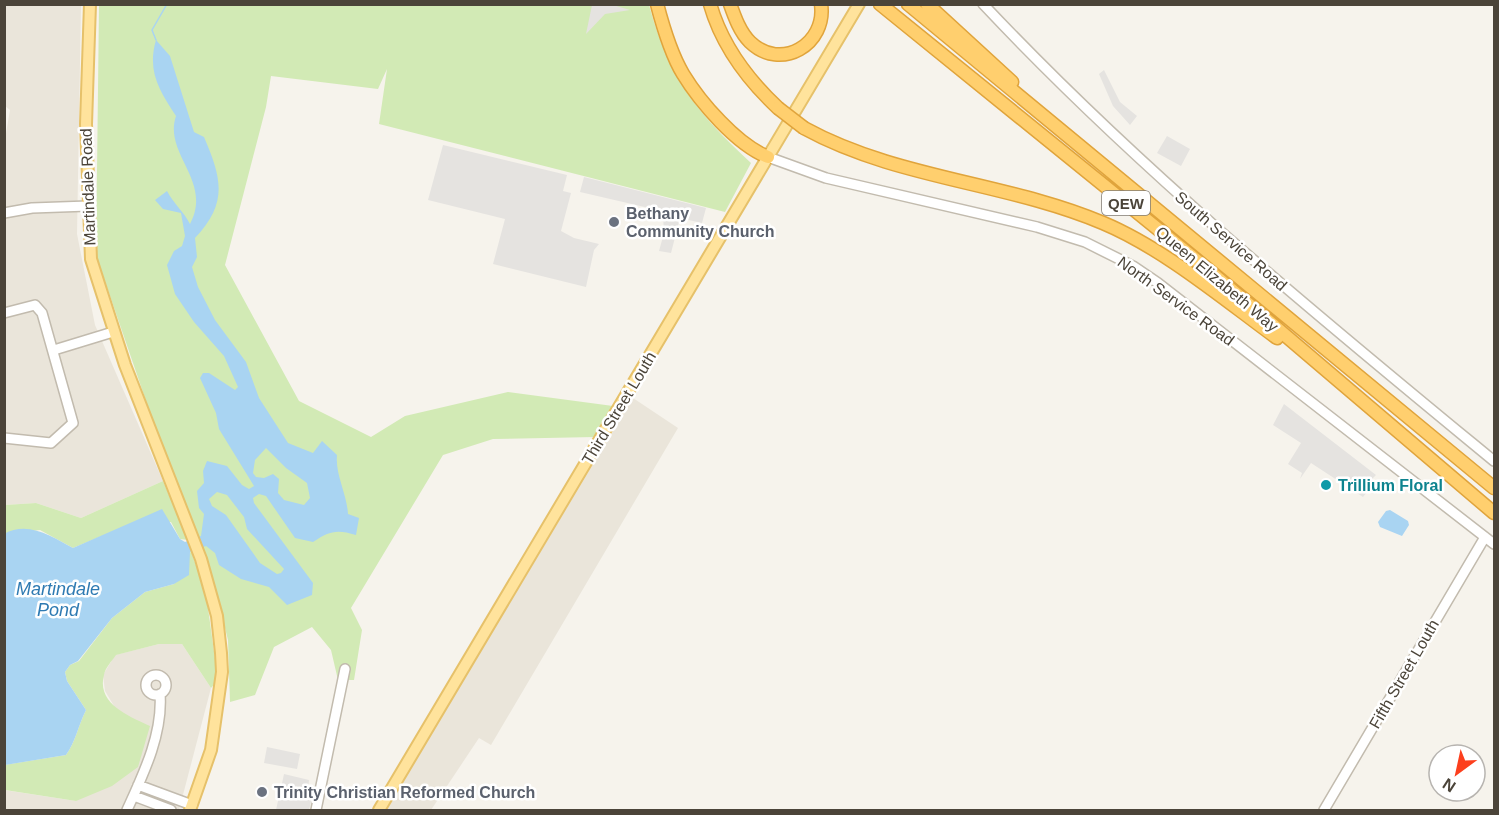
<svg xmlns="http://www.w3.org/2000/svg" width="1499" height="815" viewBox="0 0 1499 815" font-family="Arial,sans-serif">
  <rect width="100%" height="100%" fill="#f6f3ec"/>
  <path fill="#eae5da" d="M5,5H81L77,234L95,325L163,481L81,518L36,503L5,505L4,145L10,110L5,106Z
    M633,398L678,428L491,745L479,738L431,810H385Z
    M159,644H182L211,688L179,810H5L4,790L76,801L117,711L105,691L103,675L115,655Z"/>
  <path fill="#d2eab5" d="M99,5H649C669,78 696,112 751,163L725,212L379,124L387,69L378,89L271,76L266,107L225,265L299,401L371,437L405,416L508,392L613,406L595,437L493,439L443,455L351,608L362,630L354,680H338L331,650L312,627L274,647L255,695L230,702L228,640L209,564L157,433L96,255Z
    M163,481L188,540L180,539L171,522L133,523L73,548L40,530L5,534V505L36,503L81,518Z
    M191,551L206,594L218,680L211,688L182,644H159L116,655C112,661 105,668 104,675C96,704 131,717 150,726L138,767L112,786L76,801L5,790L4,765L66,755C76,741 78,726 86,710L67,681L65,672L70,665L79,661L112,618L145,592L174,584Z"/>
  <path fill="#e5e3e0" d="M592,5H613L630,10L605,14L586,34Z
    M1104,70L1120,102L1137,116L1130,125L1113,106L1099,74Z
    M1167,136L1190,149L1181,166L1157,153Z
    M443,145L567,175L563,191L571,193L561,231L574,238L599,244L594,250L586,287L493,264L505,219L428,200Z
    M584,177L706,208L702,223L680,218L671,253L659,251L664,233L663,215L649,208L580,192Z
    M1284,404L1376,475L1371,480L1374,483L1363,497L1311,463L1300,479L1302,473L1288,464L1301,443L1273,425Z
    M267,747L300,754L297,769L264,763Z
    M284,774L309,780L308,788L314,790L309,810H276L280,792L284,793L285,789L281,788Z"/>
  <path fill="#a9d4f2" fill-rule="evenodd" d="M156,40L170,56L194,132L204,137C222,179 228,203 195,238L197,257L192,267L198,287L215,320L246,362L259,398L288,443L313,453L322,441L337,455C335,474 347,494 348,514L359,518L356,535C337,529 329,531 313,542L295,538L266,496L259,494L253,498L254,503L313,583L312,595L287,605L269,587L241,579L219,565L215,553L206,546L190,552L189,575L174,584L145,592L112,618L78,661L70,665L65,672L67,681L86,710C78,726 76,741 66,755L5,765L4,534C28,520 53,537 73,548L162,509L180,539L185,542L201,536L204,514L199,508L197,491L204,483L203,471L207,461L227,466L242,485L249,489L254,486L219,429L216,413L200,378L203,373H209L235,390L238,387L224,356L194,322L175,294L167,265L174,251L182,246L185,236L181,213L163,209L155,200L167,191C174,204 184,212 190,224C213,181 163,154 176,116C159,90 147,71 156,40ZM266,448L286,468L307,483L310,498L304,505L284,500L278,493L279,479L273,474L264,478L256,477L253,473L255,460ZM217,492L227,495L244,517L247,529L284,569L281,573L277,574L260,563L226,515L212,506L209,499Z
    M1390,510L1408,521L1409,525L1402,536L1380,527L1378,522L1386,511Z"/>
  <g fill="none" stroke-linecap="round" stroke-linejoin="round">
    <path stroke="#a9d4f2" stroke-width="1.5" d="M156,40L152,30L167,4"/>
    <defs>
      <path id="minor" d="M983,4C1140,171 1318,316 1494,461
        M768,157L826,178L1037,227L1085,242L1133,266L1158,283L1494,544
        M4,213L32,208L88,206
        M4,313L35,305L42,313L73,423L51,443L4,438
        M54,350L113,332
        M146 685a10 10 0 1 1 20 0a10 10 0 1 1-20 0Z
        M138,785L192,805
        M134,796L171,810
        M127,810C143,775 163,734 160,694
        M316,810L345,669
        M1324,810L1485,537"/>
      <path id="major" d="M90,4L86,124L91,259L125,365L201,559L217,616L221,653L222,672L211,750L190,810
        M379,810L859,4"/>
      <path id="highway" d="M657,4C663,27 671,54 683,74C700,102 737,145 768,157
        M710,4C722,46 747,79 778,108
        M730,4C735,18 740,32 750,42C781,72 827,44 821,4
        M880,4L1206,268L1494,513
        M908,4L1494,488
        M927,4L1012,82
        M804,128C897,179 1006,182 1103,223C1163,248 1225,300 1277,338"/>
    </defs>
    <use href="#minor" stroke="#c2bbae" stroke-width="12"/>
    <use href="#major" stroke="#e6c16a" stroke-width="14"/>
    <use href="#highway" stroke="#e0a43c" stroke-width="15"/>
    <use href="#minor" stroke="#fff" stroke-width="9"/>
    <use href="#major" stroke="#ffe39c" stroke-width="10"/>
    <use href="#highway" stroke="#ffcf6e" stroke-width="12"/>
    <defs>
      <path id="highway-bridge" d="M778,108L804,128"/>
    </defs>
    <use href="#highway-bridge" stroke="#e0a43c" stroke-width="15" stroke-linecap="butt"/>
    <use href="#highway-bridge" stroke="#ffcf6e" stroke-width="12"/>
  </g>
  <g fill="#6b7280" stroke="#fff" stroke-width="2">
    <circle cx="614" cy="222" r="6"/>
    <circle cx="262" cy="792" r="6"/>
  </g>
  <circle fill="#0f9aa8" stroke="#fff" stroke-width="2" cx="1326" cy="485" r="6"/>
  <g text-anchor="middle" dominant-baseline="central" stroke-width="5" stroke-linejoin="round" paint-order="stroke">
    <rect fill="#fff" stroke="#817c74" stroke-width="1.5" x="1102" y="191" width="48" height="24" rx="4.5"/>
    <g font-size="15" font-weight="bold" fill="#4b4439">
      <text x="1126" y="203">QEW</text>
    </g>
    <g font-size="16" fill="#4b4439" stroke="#fff">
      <text transform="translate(88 187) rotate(-92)">Martindale Road</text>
      <text transform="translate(1231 241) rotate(41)">South Service Road</text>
      <text transform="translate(1217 279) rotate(40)">Queen Elizabeth Way</text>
      <text transform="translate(1176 301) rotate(36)">North Service Road</text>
      <text transform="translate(619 408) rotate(-59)">Third Street Louth</text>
      <text transform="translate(1404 674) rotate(-60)">Fifth Street Louth</text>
    </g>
    <g font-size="16" font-weight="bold" fill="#5b616d" stroke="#fff" text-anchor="start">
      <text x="626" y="213">Bethany<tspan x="626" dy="18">Community Church</tspan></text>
      <text x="274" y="792">Trinity Christian Reformed Church</text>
    </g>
    <g font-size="16" font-weight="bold" fill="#0d838f" stroke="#fff" text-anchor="start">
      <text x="1338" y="485">Trillium Floral</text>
    </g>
    <g font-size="18" font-style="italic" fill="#2e7ab2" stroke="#fff">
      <text x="58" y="589">Martindale<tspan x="58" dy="21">Pond</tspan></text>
    </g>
  </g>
  <rect width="1499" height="815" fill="none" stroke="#4b4439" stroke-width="12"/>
  <g transform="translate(1457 773) rotate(213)"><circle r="28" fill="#ffffff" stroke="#b7b4b0" stroke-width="1.5"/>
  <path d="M0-4.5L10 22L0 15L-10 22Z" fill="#fc3f1d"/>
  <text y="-9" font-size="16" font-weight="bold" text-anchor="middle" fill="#4b4439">N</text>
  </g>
</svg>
